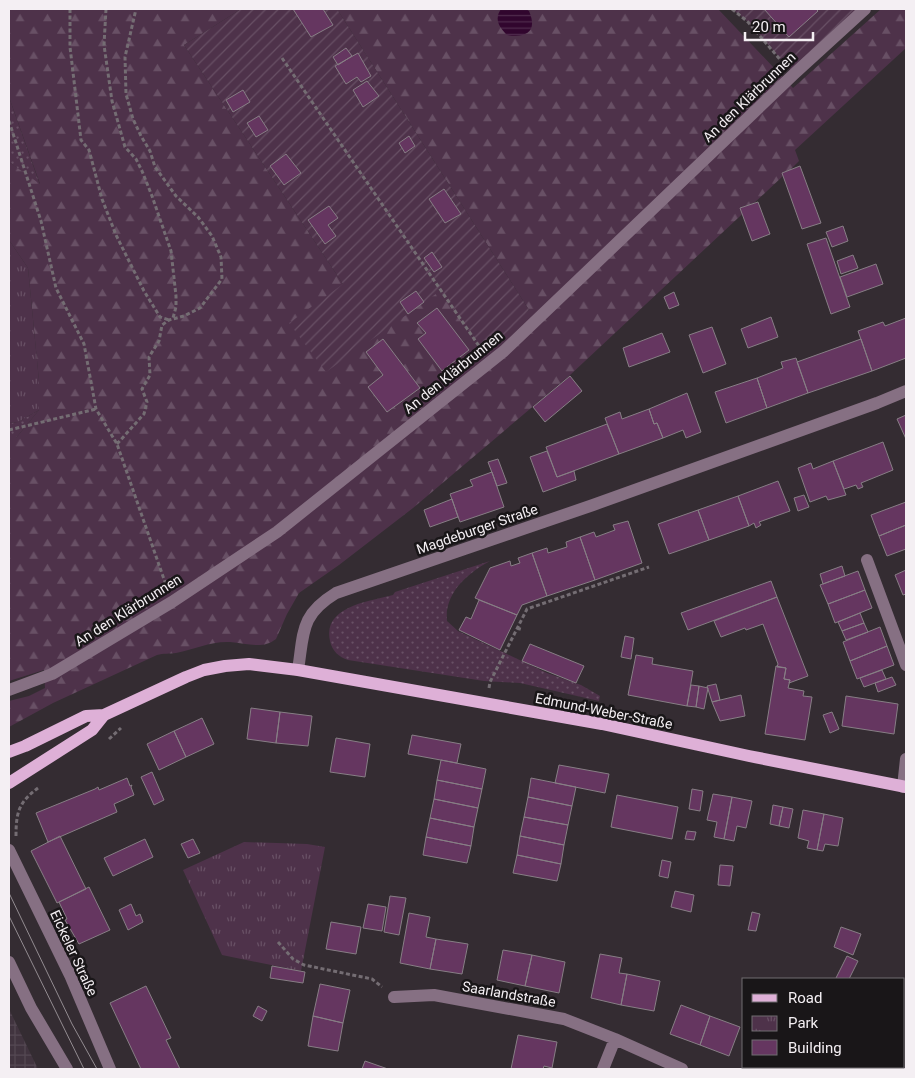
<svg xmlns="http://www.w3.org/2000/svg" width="915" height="1078" viewBox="0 0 915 1078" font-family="Roboto,sans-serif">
  <defs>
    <pattern id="industrial-grid" width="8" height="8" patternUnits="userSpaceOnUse" patternTransform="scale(1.25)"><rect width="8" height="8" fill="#41343f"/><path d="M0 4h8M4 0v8" fill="none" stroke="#544852"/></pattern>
    <pattern id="grass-dots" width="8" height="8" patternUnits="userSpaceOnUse" patternTransform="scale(1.25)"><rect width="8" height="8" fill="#4e324a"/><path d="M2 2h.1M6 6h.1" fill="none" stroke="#685065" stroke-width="1.8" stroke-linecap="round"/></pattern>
    <pattern id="forest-firs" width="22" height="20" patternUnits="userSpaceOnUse" patternTransform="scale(1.25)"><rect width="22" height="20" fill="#4e324a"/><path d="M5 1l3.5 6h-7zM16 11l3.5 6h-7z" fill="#685065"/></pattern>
    <pattern id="park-tufts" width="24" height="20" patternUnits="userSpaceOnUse" patternTransform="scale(1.25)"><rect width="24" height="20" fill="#4e324a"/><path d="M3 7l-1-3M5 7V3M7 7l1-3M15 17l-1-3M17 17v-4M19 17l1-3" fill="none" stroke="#685065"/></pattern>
    <pattern id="garden-furrows" width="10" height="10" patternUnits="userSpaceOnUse" patternTransform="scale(1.25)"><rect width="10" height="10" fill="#4e324a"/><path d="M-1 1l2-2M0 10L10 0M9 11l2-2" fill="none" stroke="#685065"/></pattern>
    <pattern id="water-rules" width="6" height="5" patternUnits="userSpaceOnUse" patternTransform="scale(1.25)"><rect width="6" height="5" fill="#31062e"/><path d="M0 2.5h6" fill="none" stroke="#4f2b4d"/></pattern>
  </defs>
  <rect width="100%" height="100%" fill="#342c32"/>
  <path fill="url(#industrial-grid)" d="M9,1009L38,1069H9Z"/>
  <path fill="url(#grass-dots)" d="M9,97L40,185L9,162Z
    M39,410L16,438H9V423L18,422Z
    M490,561C468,573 444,593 447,621L458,631L547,673L581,685L600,696L599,701L520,683L484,681L348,660C339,657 332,651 330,641C322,606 371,601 393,595L395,592Z"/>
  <path fill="url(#forest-firs)" d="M9,9H241L184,45L343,284L405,240L486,356L529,310L337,9H718L793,88L881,9H906V48L795,150L799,161L789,171L783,173V176L569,376L413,508L339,565L299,593L287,614L276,639C262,650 247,643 230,642C211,641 195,649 176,653C170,654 163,653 157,655L53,703L9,727V701L29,696L45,688L44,670L9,681V438H16L39,410V381L28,268L9,240V162L40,184L9,97Z"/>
  <path fill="url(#park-tufts)" d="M9,240L28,268L39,381V410L18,422L9,423Z
    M244,842L307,844L325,847L301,971L222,955L183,870Z"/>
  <path fill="url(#garden-furrows)" d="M241,9H337L529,310L499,347L486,356L440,291L326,372L289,323L343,284L184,45Z
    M732,9H865L794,74L748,22Z"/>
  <path fill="url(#water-rules)" d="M501,9H526L529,11C538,32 526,38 507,35C499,27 494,19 501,9Z"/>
  <path fill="#653660" stroke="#877e85" d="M293,9H323L333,25L311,37Z
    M764,9H816L818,11L789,37Z
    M346,48L352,56L338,65L333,57Z
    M358,53L371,76L361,82L357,77L346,84L335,66Z
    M367,81L379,96L363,107L353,90Z
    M243,90L250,102L233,112L226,100Z
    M259,116L268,130L256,137L247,123Z
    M409,136L415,146L405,153L399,143Z
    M286,154L301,173L284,185L270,166Z
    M800,166L821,223L802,229L782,173Z
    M444,189L461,214L445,223L429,199Z
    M758,202L770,234L752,241L740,208Z
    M329,206L338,218L328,225L336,236L325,244L308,220Z
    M843,226L848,241L832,247L826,232Z
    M826,238L850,307L831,314L807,244Z
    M432,252L442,267L434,272L424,258Z
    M853,255L858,268L841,274L837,261Z
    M876,264L883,284L847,297L840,277Z
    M416,291L424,302L408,314L400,302Z
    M674,292L679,305L669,309L664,297Z
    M437,308L469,350L442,371L418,339L426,333L417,323Z
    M771,317L778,337L748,348L741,329Z
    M906,318V358L872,371L858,331L883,322L885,326Z
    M712,327L726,364L703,373L689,335Z
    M662,333L670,352L629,367L623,348Z
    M383,339L420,388L387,412L368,387L383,375L366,352Z
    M861,339L872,371L808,393L797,362Z
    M796,358L808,393L767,408L757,378L783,368L781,362Z
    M570,376L582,391L545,422L533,407Z
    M757,378L767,408L726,423L715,392Z
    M687,393L701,432L686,438L683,430L663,438L657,423L654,424L649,409Z
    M649,409L654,424L657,423L663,438L619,454L605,418L620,412L622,419Z
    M906,415V439L897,419Z
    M607,424L619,454L557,477L546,447Z
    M883,442L893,470L861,483L863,487L858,489L856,485L844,489L833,461Z
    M547,451L557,477L574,471L576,480L543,492L530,457Z
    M498,459L507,483L497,486L488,462Z
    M833,461L846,495L828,500L826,496L810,502L798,468L811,463L813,469Z
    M492,472L504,507L460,522L450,494L473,486L470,480Z
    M778,481L790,511L759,522L761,525L756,528L754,523L749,526L738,496Z
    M804,495L809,507L798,511L794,498Z
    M738,496L749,526L709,540L698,510Z
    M452,499L458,517L430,527L424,510Z
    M906,502V525L879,536L871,515Z
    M698,510L709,540L669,554L658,524Z
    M628,521L642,563L595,580L580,537L594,532L596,537L615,530L613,525Z
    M906,525V549L887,556L879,536Z
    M580,537L595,580L547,596L532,553L547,548L548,553L567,547L566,542Z
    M532,553L547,596L522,605L517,615L475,598L490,568L510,561L511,566L520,563L518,558Z
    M842,566L845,576L823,584L820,574Z
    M906,570V594L903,595L895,575Z
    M858,571L865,590L828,604L820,585Z
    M771,581L777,597L688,630L681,613Z
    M865,590L872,608L835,623L828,604Z
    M777,597L808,676L789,683L790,680L784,679L786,668L777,667L778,664L763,624L746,630L745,628L721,637L714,621Z
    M479,600L517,615L500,650L459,630L466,617L471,619Z
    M860,613L864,623L842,631L838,622Z
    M864,623L868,632L846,640L842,631Z
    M880,627L887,646L850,661L843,642Z
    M625,636L634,638L631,659L621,657Z
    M530,644L584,666L576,683L522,661Z
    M887,646L894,665L857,679L850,661Z
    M636,655L653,658L652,664L693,671L687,706L628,695Z
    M776,666L786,668L784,679L790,680L788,688L804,691L803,696L812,697L805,740L765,734Z
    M882,670L886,679L864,687L860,678Z
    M892,677L896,685L878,692L875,683Z
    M716,684L720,700L712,702L707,686Z
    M691,685L699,686L696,707L687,706Z
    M699,686L708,688L704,709L696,707Z
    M741,695L745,716L720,721L712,702Z
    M846,696L898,704L894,734L842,726Z
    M251,708L280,712L276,743L247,739Z
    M280,712L312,716L308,746L276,743Z
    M832,712L839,729L830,733L823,715Z
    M202,718L214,744L186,757L174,731Z
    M174,731L186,757L159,770L147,744Z
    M412,735L461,744L457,763L408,754Z
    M336,738L370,744L365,777L330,772Z
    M441,760L486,769L482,789L437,780Z
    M559,765L609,774L605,793L555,783Z
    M152,772L164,800L154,805L141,777Z
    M127,778L130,786L132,785L131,787L134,795L114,804L117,812L48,842L36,813L95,789L98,787L99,790Z
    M531,778L576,787L572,806L528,797Z
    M437,780L482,789L478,808L434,799Z
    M692,789L703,791L700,811L689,809Z
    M713,794L732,797L724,839L714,837L717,822L707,820Z
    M617,795L678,807L672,839L611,827Z
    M528,797L572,806L568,825L524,817Z
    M732,797L752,801L746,828L737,826L734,841L724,839Z
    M434,799L478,808L474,827L430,818Z
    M773,805L783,807L779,826L770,824Z
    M783,807L793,809L789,828L779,826Z
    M803,810L824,814L817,850L807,848L809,841L798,838Z
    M824,814L843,818L838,846L825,844L823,851L817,850Z
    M524,817L568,825L564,845L520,836Z
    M430,818L474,827L471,846L426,837Z
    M687,831L696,832L694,840L685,839Z
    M60,836L86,889L57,903L31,851Z
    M520,836L564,845L561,864L517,855Z
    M426,837L471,846L467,863L423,855Z
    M145,839L153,857L113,876L104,858Z
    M193,839L200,853L188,858L181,844Z
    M517,855L561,864L557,881L513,873Z
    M662,860L671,862L668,878L659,876Z
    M720,865L733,866L730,886L718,885Z
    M89,887L110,930L79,944L65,920L67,919L59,902Z
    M675,891L694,895L691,912L671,907Z
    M390,896L406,898L399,935L384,932Z
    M131,904L136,916L140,914L143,922L128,930L119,910Z
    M368,904L386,907L382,931L363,928Z
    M752,912L760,914L756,931L748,930Z
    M409,913L430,917L426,937L436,939L430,969L400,963Z
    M331,922L361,927L356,954L326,949Z
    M841,927L861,934L853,955L834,947Z
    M436,939L468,944L462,974L430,969Z
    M503,950L532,955L525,986L497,980Z
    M600,954L622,958L619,973L627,974L621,1005L591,998Z
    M532,955L565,962L559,993L525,986Z
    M847,956L858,961L849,979H838L836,978Z
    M272,966L305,972L303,983L270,978Z
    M627,974L660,981L654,1011L621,1005Z
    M320,984L350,990L343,1023L313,1016Z
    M146,986L171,1038L166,1040L180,1069H141L110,1003Z
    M681,1005L710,1016L700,1045L670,1034Z
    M258,1006L267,1011L262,1021L253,1016Z
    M313,1016L343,1023L338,1051L308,1046Z
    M710,1016L740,1027L729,1056L700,1045Z
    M518,1035L557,1042L552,1068L544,1066L543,1069H511Z
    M365,1061L388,1069H362Z
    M769,1067H804L803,1069H768Z
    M804,1067H832L831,1069H803Z"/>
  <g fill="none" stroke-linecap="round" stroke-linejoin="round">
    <path stroke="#746d73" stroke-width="3" stroke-dasharray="4 2.5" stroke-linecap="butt" d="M70,9V47L81,140L89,150L102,199L116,235L144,291L160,317L169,320
      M106,9L104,45L112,101L125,147L136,159L142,171L152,196L171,251L176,296V307L173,318
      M732,9L748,22L783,63
      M282,58L481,349
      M9,121L41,221L56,288L84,344L96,409L117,444L166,585
      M9,430L96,409
      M117,444L144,414L147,402L142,389L150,375L149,357L159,341L162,325L169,320L184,316L200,308L222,279L221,257L212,236L198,217L176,196L155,167L150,151L141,136L133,119L126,94L125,57L136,9
      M517,628L523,630
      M489,688L490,682L527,609L649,567
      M109,739L121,728
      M16,836C16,812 19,802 38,788
      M278,942L293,959L304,965L372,979L382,987"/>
    <path stroke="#867083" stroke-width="12" d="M867,560L906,665
      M298,670C304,632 300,615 336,593L593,505L877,403L906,391
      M9,690L52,674L172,602L277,532L504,351L794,74L865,9
      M903,787L906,759
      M9,850L70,975L110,1069
      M9,962L31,1008L67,1069
      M394,997L434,995L564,1019L615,1039L682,1069
      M603,1069L615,1039"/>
    <path stroke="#deb0d7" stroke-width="12" d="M9,752L25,746L86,716L104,715L186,677L204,670L225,666L249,664L298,670L602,724L749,756L906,787
      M9,783L92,730L104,715"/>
    <path stroke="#938c91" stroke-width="1" d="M9,893L72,1024L97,1069
      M9,916L84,1069"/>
  </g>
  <g text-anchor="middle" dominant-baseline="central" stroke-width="5" stroke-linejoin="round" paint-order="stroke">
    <g font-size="14" fill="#f4eff3" stroke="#191618">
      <text transform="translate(749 97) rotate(-44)">An den Klärbrunnen</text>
      <text transform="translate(453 372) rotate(-39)">An den Klärbrunnen</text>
      <text transform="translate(477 529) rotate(-19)">Magdeburger Straße</text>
      <text transform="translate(128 610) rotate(-32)">An den Klärbrunnen</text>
      <text transform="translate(604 711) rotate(11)">Edmund-Weber-Straße</text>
      <text transform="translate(74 953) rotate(65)">Eickeler Straße</text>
      <text transform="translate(509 994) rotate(10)">Saarlandstraße</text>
    </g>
  </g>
  <rect width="915" height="1078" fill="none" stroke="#f4eff3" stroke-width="20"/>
  <rect x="742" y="978" width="162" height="90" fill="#191618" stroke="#716d70"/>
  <rect x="752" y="994" width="25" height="8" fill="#deb0d7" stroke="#716d70"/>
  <text x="788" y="1003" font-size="15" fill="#f4eff3">Road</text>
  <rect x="752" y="1016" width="25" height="15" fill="url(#park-tufts)" stroke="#716d70"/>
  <text x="788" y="1028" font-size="15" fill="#f4eff3">Park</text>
  <rect x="752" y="1040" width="25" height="15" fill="#653660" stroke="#716d70"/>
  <text x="788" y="1053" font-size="15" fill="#f4eff3">Building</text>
  <path d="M745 32v8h68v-8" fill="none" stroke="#f4eff3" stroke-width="2.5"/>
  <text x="752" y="32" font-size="15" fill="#f4eff3" stroke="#191618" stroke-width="4" paint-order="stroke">20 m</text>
</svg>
